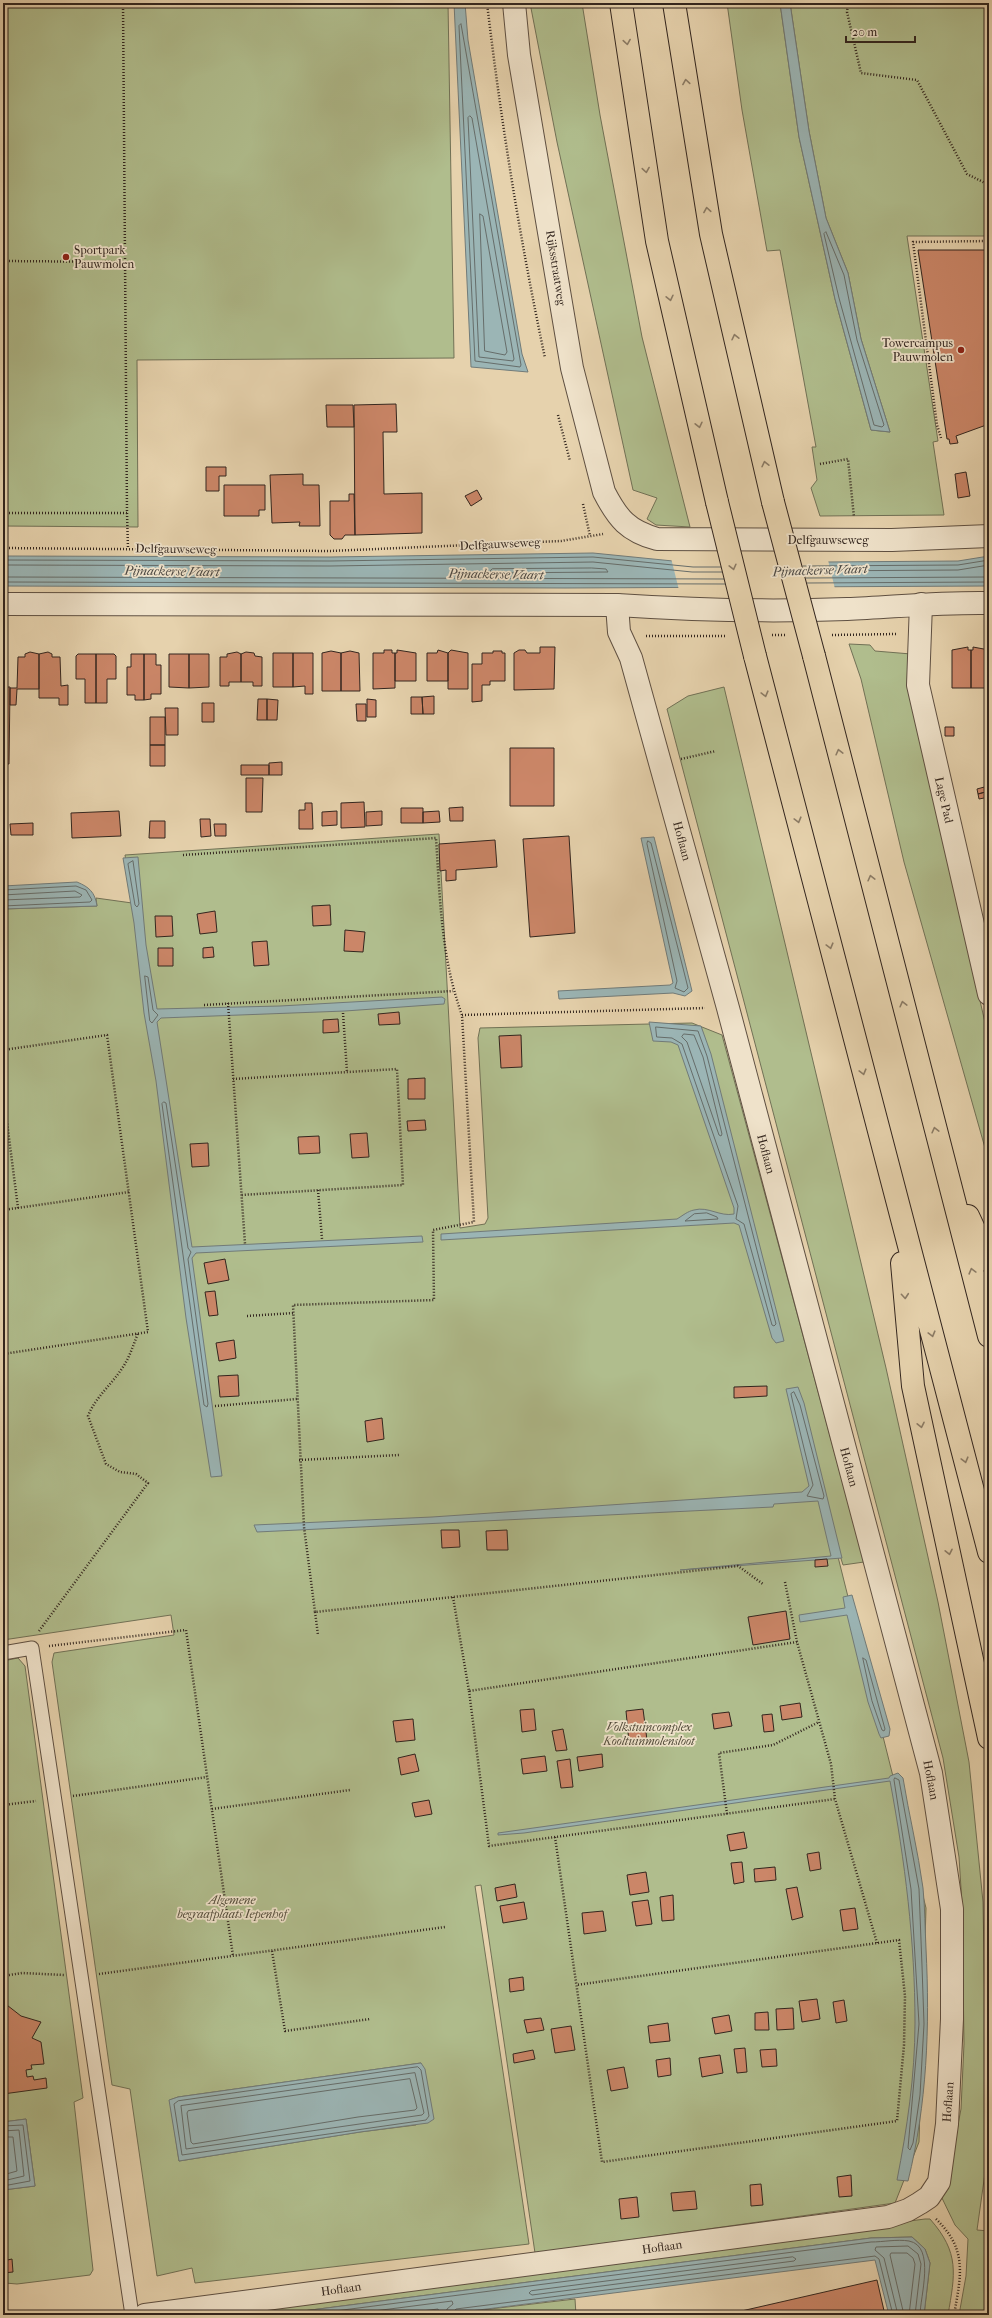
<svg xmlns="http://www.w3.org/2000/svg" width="992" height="2318" viewBox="0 0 992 2318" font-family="'IM FELL French Canon',serif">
  <rect width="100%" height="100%" fill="#e6d2ad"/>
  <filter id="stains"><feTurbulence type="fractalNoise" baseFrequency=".005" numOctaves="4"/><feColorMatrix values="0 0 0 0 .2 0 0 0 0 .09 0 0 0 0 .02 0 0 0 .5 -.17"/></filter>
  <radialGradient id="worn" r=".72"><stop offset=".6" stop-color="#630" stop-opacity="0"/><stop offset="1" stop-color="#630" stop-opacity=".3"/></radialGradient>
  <path fill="#b0bd8d" stroke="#717156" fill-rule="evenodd" d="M3,3H448L454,358L137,360L138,527L3,526Z
    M530,3H582L600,115L642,337L690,527L656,525L647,519L657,498L633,490L557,142Z
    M727,3H780L799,137L835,299L871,430L890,432L861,339L848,273L826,218L809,131L790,3H989V236H907L938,441L933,442L944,515L820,516L811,488L817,480L812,447H816L780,250L767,251L742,110Z
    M849,644L870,645L875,651L911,654L943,839L989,1040V1162L904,862L861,679Z
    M724,687L886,1368L938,1602L969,1762L983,1902L987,2131L985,2173L977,2230L989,2231V2298L986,2315H959L966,2276L968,2239L955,2225L941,2196L950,2167L961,2109L964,2044L962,1904L959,1857L943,1758L667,709L688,696Z
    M439,834L460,1228L485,1224L488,1218L478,1038L480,1028L692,1023L722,1035L864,1562L843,1565L828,1517L926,1908L919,2142L895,2203L535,2253L481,1885L475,1886L529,2244L195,2283L192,2268L157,2276L130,2089L112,2085L52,1662L54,1653L174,1635L171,1615L3,1640V909L97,906L96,898L132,903L125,855ZM421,2063L416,2125L360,2132L179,2161L170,2100L178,2097Z
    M18,1658L25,1666L83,2098L74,2102L93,2270L90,2275L17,2284L5,2283L3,2266V2190L35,2186L26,2119L3,2122V1661Z
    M925,2219H930C960,2253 955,2274 948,2315H924L930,2263L925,2249L912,2237L871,2238L272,2315H185Z
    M575,2299L576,2315H439Z"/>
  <path fill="#9bb5b5" stroke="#717b79" d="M454,3H465L468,40L522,354L528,372L471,367Z
    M780,3H790L809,131L826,218L848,273L861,339L890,432L871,430L835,299L799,137Z
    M593,553L693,563L958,561L989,556V586L565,588L3,586V556L330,557Z
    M654,837L692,991L685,996L673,993L559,999L558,991L670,985L673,983L641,838Z
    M138,857L146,945L157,1009L280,1006L442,997L445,999L444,1004L345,1011L161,1018L157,1022L192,1247L422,1236L423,1242L196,1253L192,1258L222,1476L211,1477L186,1318L156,1081L144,1013L134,923L123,858Z
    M77,882C89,887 95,892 97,906L3,909V886Z
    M649,1022L701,1026L711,1054L784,1341L776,1343L772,1338L739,1225L734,1223L441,1240V1234L677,1219C682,1216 688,1211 694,1210C708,1206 720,1217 734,1214V1208L678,1045L671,1042L653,1041Z
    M798,1387L804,1403L842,1558L680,1570L831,1556L818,1501L774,1504L773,1507L257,1532L254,1525L432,1517L802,1492L809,1486L786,1389Z
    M852,1595L890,1729L889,1736L881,1738L879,1734L868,1702L847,1615L800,1622L799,1615L845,1608L843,1597Z
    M898,1773L903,1778C909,1815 918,1851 923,1888C925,1908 925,1929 926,1949C930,2027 927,2104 908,2181L897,2180C907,2129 915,2075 915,2023C915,1942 905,1861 890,1781L524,1833L498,1835V1833L889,1778L890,1776Z
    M421,2063L425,2069L434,2119L428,2123L360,2132L179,2161L169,2100L178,2097Z
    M26,2119L35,2186L3,2190V2122Z
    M912,2237L925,2249L930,2263L924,2315H889L875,2260L439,2315H272L871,2238Z"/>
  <path fill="#e6d2ad" d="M671,558L693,561L828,560L835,589L679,590Z"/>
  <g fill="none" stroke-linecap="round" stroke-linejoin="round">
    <path stroke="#666d6a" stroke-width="1" d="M461,24L521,365L520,367L475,361L459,26Z
      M470,116L472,118L514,359L513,361L479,357L468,118Z
      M480,214L483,216L507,352L505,355L485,351Z
      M826,232L844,275L857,340L884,425L882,427L874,425L839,298L824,234Z
      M3,560L330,561L593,557L693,567H721
      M3,565L330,566L593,562L692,572H722
      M803,566L958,565L989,560
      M592,568L606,569L608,572L492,573L490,571L492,569Z
      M804,571L958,570L989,565
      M3,577L724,579
      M806,578L989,577
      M3,582L725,584
      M807,583L989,582
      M648,841L651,843L683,968L688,988L684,992L675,988L677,981L647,844Z
      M133,861L139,904L137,907L135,905L128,864Z
      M3,890L76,886L86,890L92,900L90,902L3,906
      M3,895L75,891L82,895L80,897L3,900
      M145,976L148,977L153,1010L158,1015L152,1023L150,1021Z
      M656,1027L698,1031L707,1056L776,1324L774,1326L772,1325L744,1224L736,1219L738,1206L682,1044L672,1038L657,1037Z
      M684,1034L694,1035L703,1057L722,1134L721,1136L719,1135L687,1042L682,1037Z
      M164,1102L166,1103L188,1248L191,1252L188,1259L208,1404L207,1407L204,1405L165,1126L162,1104Z
      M707,1213L717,1217L718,1219L685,1221L694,1214Z
      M794,1392L800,1405L824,1496L823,1499L807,1496L813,1485L793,1403L791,1394Z
      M863,1658L866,1660L885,1729L884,1731L882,1730L872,1701Z
      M895,1778L899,1780L919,1889L922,1966L924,2024L920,2095L913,2143L910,2150L908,2148L919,2024L911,1889L894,1780Z
      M418,2067L421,2070L429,2116L426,2120L182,2155L174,2104L178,2101Z
      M415,2073L424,2113L422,2115L186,2149L181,2106Z
      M410,2079L417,2108L415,2110L358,2117L193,2144L191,2142L187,2113L188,2111Z
      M3,2126L23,2125L30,2181L3,2186
      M3,2131L19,2130L24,2176L3,2181
      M3,2137H13L17,2171L3,2175
      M793,2257L796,2259L794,2261L532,2295L529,2293L531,2291Z
      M304,2315L871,2242C883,2242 897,2239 909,2241C936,2246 920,2297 920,2315
      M343,2315L452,2301L453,2304L447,2309L446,2315
      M390,2315L438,2309L440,2315
      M451,2315L456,2309L875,2256L879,2259L893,2315
      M898,2315L884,2258L875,2250L876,2247L908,2246L918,2254L921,2264L915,2315
      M904,2315L890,2255L891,2253H907L913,2258L915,2264L909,2315"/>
  </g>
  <path fill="#cb8668" stroke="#32251e" d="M918,250H989V424L956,436L958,443L950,444L949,439H947Z
    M396,404L397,432H383L384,494L422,493V533L355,535L354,405Z
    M326,405H353L354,427H327Z
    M206,467H226V476H219V491H206Z
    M966,472L970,496L958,498L955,474Z
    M303,474V485H319L320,526H299L300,522L272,523L270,475Z
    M224,485H265V510H259V516H224Z
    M477,490L482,499L471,506L465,496Z
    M349,494H354L355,535H345L342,539H334L330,535V501H349Z
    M540,647H555L554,689L514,690V653L519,650H525L527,653H540Z
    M968,647V650H971V688H952V650Z
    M973,647L989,650V688H971V650H973Z
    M384,650H392V653H395V688L373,689V653H384Z
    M397,650L416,653V681H395V653H397Z
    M438,650L448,653V681H427V653H437Z
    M451,650L468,653V689H448V653Z
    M331,651L341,653V691H322V653Z
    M350,651L359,653L360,691H341V653Z
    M493,651H502V653H505V681H490V685H482V701L472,702V664H482V653H493Z
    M30,652L39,654V689H17L16,705H10V688H17L18,657H25V654Z
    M48,652L52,654V657H60L61,686L68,685V705H59V698H39V654Z
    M237,652L241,654V682H229V686H220V657H227V654Z
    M246,652L254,653L255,656L262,657V686H253V682H241V654Z
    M273,653H293V687H273Z
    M293,653H313V694H305V686L293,687Z
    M78,654H96V703H85V679H76V656Z
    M96,654H114L116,656V679H107V703H96Z
    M131,654H144V700H135V695H127V667H131Z
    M144,654H156V665H161V694H151V699L144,700Z
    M169,654H189V688L169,687Z
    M189,654H209V687L189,688Z
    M3,687H10V688L9,764H3Z
    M434,696V714H423L422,697Z
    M411,697H422L423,714H411Z
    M258,699H267V720H257Z
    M267,699L278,700L277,720H267Z
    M367,699L376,700V717H367Z
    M202,703H214V722H202Z
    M356,704H366V721H357Z
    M165,708H178V735H166Z
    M150,717H165V745H150Z
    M945,727H954V736H945Z
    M150,745H165V766H150Z
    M510,748H554V806H510Z
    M282,762V775H269V763Z
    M241,765H269V775H241Z
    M246,778H263L262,812H246Z
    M988,786L989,791L978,794L977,789Z
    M989,791V797L979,799L978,794Z
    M364,802L365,827L341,828V803Z
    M305,803H312L313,829H299V810H305Z
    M463,807V821H450L449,808Z
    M401,808H423V823H401Z
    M119,811L121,836L72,838L71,813Z
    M337,811V825L322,826V812Z
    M382,811V825L366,826V812Z
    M439,811L440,822L423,823V812Z
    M200,819H210L211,836L201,837Z
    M150,821H165V838H149Z
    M33,823V835H11L10,824Z
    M214,824H226V836H215Z
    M569,836L575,933L530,937L523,839Z
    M495,840L497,867L456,870V880L446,881V870L440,871L439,844Z
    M330,905L331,925L313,926L312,906Z
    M215,911L217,932L200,934L197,914Z
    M155,916H172L173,936L156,937Z
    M345,930L365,932L363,952L344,951Z
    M267,941L269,965L254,966L252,942Z
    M213,947L214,957L203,958V948Z
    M158,948H173V966H158Z
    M399,1012L400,1024L379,1025L378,1014Z
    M338,1019L339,1032L323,1033V1020Z
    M521,1035L522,1067L501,1068L499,1036Z
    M425,1078V1099H408V1079Z
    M425,1120L426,1130L408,1131L407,1121Z
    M367,1133L369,1157L352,1158L350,1134Z
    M319,1136L320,1153L299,1154L298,1137Z
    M208,1143L209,1166L192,1167L190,1144Z
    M225,1259L229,1280L208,1284L204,1263Z
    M215,1291L218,1315L209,1316L205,1292Z
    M234,1340L236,1358L219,1361L216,1343Z
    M238,1375L239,1396L220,1397L218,1376Z
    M767,1386V1396L734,1398V1387Z
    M382,1418L384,1439L367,1442L365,1421Z
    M441,1530H459L460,1547L442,1548Z
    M507,1530L508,1550H487L486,1531Z
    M827,1559L828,1566L815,1567V1560Z
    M786,1611L790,1639L753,1645L748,1617Z
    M800,1703L802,1717L782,1720L780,1706Z
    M534,1709L536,1730L522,1732L520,1710Z
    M643,1709L647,1740L629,1742L626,1711Z
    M729,1712L732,1726L714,1729L712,1714Z
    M772,1714L774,1731L764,1732L762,1715Z
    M413,1719L415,1740L396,1742L393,1721Z
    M563,1729L567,1750L556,1751L552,1731Z
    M415,1754L419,1771L401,1775L398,1758Z
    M602,1754L603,1767L579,1771L577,1757Z
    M545,1756L547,1771L523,1774L521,1759Z
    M570,1759L573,1787L561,1788L557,1761Z
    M429,1800L432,1814L415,1817L412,1803Z
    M744,1832L747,1848L730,1851L727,1835Z
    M819,1852L821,1869L810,1871L807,1854Z
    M742,1862L744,1882L734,1884L731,1863Z
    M775,1867L776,1880L755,1882L754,1869Z
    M646,1872L649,1892L630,1895L627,1875Z
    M515,1884L517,1897L497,1901L495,1888Z
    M797,1887L803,1917L792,1920L786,1889Z
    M673,1895L674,1920L662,1921L660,1897Z
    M648,1900L652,1924L636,1926L632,1902Z
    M524,1902L527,1919L503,1923L500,1906Z
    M855,1908L858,1929L843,1931L840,1910Z
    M603,1911L606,1931L584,1934L582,1913Z
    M523,1977L524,1990L510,1992L509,1979Z
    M817,1999L820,2019L802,2022L799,2001Z
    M844,2000L847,2021L836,2023L833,2002Z
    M3,2002L21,2016L41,2022L32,2038L41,2042L44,2064L31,2065L32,2069L26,2070L27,2077L33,2076L34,2080L46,2078L47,2088L3,2094Z
    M793,2008L794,2029L777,2030L776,2009Z
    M768,2012L769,2030H755V2013Z
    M729,2015L732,2031L715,2034L712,2018Z
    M541,2018L544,2030L527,2033L524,2020Z
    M668,2023L670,2041L650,2043L648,2026Z
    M571,2026L575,2050L555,2053L551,2029Z
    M745,2048L747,2072L737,2073L734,2049Z
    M776,2049L777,2066L762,2067L760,2050Z
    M533,2050L535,2059L514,2063L513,2054Z
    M720,2055L723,2073L702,2077L699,2058Z
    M670,2058L671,2075L658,2077L656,2060Z
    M624,2067L628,2088L611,2091L607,2070Z
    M851,2175L852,2196L839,2197L837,2177Z
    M761,2184L763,2205L751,2206L750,2185Z
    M695,2191L697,2209L673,2211L671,2193Z
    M637,2197L639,2217L621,2219L619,2199Z
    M12,2259L13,2272L3,2273V2261Z
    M877,2280L885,2315H724Z"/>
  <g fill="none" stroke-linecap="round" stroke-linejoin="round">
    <defs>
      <path id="service" d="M3,1653L32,1648L132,2315"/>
      <path id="minor" d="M514,3L519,55L572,368L604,492C618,519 628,531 657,539L892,540L989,536
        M921,604L918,685L989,994
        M145,2315L888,2217L908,2210L920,2203L929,2197L939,2182L947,2124L952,2019V1909L931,1773L728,1008L631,658L619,632L617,605"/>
      <path id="tertiary" d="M3,604L617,605C693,610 770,612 847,609C894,607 941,602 989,603"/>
      <path id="motorway" d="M621,3L657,241L717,502
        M674,3L711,234L773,502
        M755,656L989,1552
        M814,656L989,1336
        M968,1216L989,1261
        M902,1263L913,1386L989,1738"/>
    </defs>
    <use href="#service" stroke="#5f5042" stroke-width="15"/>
    <use href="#minor" stroke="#5f5042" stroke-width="24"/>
    <use href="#tertiary" stroke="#5f5042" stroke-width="24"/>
    <use href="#motorway" stroke="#32251e" stroke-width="24"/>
    <path stroke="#32251e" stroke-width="2.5" stroke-dasharray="1 2" stroke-linecap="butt" d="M487,3C501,122 520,240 545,358
      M848,3L847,12L861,73L917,80L967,174L989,185
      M3,261L126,262
      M558,415L570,461
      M941,438L937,425L913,242L989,241
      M820,464L848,459L854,517
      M583,504L590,536
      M3,513H127L123,3
      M127,513L128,548
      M3,548L330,551L561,541L603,534
      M772,635H785
      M832,635L897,634
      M646,636H727
      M681,759L716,751
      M183,855L436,838C440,898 441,958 462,1015L474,1222L433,1230L434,1300L293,1305L304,1527L315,1612L738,1566L763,1584
      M228,1003L245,1244
      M204,1005L453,991
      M343,1013L347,1072
      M462,1015L705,1008
      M3,1050L107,1035L148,1332L3,1354
      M233,1079L397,1069L403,1185L241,1195
      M3,1091L18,1208
      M318,1190L322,1239
      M3,1210L129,1192
      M247,1316L294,1313
      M215,1406L297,1399
      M299,1460L399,1455
      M785,1582L797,1642
      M453,1597L469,1691L797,1642L831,1764L835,1799L877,1943
      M315,1612L318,1635
      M39,1631L148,1483L136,1474L120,1472L106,1464L88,1416C95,1398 110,1386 121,1370C129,1359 133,1346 138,1333
      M49,1646L186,1630L233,1956
      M469,1691L489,1846L835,1799
      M73,1796L207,1777
      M3,1805L36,1801
      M212,1809L350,1790
      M727,1814L719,1753L773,1745L819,1722
      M555,1837L602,2162L897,2121L904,2045L905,1996L899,1940L576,1985
      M272,1951L285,2031L370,2019
      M99,1974L445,1927
      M3,1976L22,1973L64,1975
      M936,2219C968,2250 961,2275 954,2315"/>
    <use href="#service" stroke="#efe2ca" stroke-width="13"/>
    <use href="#minor" stroke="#efe2ca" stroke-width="22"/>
    <use href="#tertiary" stroke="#efe2ca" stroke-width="22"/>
    <use href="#motorway" stroke="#e6d2ad" stroke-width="22"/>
    <defs>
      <path id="motorway-bridge" d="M717,502L755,656
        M773,502L814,656"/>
    </defs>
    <use href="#motorway-bridge" stroke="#32251e" stroke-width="24" stroke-linecap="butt"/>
    <use href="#motorway-bridge" stroke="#e6d2ad" stroke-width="22"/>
  </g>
  <defs><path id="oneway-chevron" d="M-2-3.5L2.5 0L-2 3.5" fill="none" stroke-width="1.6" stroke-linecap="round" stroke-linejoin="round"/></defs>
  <g stroke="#8c7c66">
    <use href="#oneway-chevron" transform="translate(627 42) rotate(81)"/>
    <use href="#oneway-chevron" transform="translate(686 82) rotate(-99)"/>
    <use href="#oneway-chevron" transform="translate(646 170) rotate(81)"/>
    <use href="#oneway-chevron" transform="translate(707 210) rotate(-99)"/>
    <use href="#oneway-chevron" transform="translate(670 298) rotate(77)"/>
    <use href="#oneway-chevron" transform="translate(735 337) rotate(-103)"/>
    <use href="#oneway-chevron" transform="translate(699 425) rotate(77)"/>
    <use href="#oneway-chevron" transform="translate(765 464) rotate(-103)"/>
    <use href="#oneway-chevron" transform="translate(733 567) rotate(76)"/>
    <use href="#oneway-chevron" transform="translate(765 694) rotate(75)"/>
    <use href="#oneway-chevron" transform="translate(839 752) rotate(-104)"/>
    <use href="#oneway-chevron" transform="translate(798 820) rotate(75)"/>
    <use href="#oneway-chevron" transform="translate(871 878) rotate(-104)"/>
    <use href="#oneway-chevron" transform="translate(830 946) rotate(75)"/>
    <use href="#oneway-chevron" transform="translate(903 1004) rotate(-104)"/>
    <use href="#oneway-chevron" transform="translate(863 1072) rotate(75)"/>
    <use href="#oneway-chevron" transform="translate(935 1130) rotate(-104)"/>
    <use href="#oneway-chevron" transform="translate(972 1271) rotate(-105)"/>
    <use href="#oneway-chevron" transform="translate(905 1296) rotate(85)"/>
    <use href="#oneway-chevron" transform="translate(932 1334) rotate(75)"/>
    <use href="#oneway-chevron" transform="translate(921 1425) rotate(78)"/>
    <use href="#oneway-chevron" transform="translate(965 1460) rotate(75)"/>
    <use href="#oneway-chevron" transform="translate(949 1552) rotate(78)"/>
  </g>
  <g fill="#8f2418" stroke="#efe2ca" stroke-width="1.5">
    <circle cx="66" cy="257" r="4"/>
    <circle cx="961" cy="350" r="4"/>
  </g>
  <g text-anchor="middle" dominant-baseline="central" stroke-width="3.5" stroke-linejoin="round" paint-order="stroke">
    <g font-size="12" fill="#32251e" stroke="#efe2ca" text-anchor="start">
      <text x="74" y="250">Sportpark<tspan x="74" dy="14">Pauwmolen</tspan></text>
      <text x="953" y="343" text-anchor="end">Towercampus<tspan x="953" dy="14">Pauwmolen</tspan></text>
    </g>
    <g font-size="12" fill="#32251e" stroke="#efe2ca">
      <text transform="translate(556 268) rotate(81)">Rijksstraatweg</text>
      <text x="828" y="540">Delfgauwseweg</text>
      <text transform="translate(500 544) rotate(-3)">Delfgauwseweg</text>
      <text transform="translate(176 549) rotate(1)">Delfgauwseweg</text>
      <text transform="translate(944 800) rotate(77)">Lage Pad</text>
      <text transform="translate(682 841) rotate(75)">Hoflaan</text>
      <text transform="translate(766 1154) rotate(75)">Hoflaan</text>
      <text transform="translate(849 1467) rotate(75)">Hoflaan</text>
      <text transform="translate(931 1780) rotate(79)">Hoflaan</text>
      <text transform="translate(948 2102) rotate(-86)">Hoflaan</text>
      <text transform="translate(662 2247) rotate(-8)">Hoflaan</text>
      <text transform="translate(341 2289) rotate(-8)">Hoflaan</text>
    </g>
    <g font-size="12" font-style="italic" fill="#524b3a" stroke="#efe2ca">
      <text x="649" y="1727">Volkstuincomplex<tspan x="649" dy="14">Kooltuinmolensloot</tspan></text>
      <text x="232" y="1900">Algemene<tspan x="232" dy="14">begraafplaats Iepenhof</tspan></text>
    </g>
    <g font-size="13" font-style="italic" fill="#4c4944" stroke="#efe2ca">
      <text transform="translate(820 570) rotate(-2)">Pijnackerse Vaart</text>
      <text transform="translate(172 571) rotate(1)">Pijnackerse Vaart</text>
      <text transform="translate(496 574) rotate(1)">Pijnackerse Vaart</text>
    </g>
  </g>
  <rect width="992" height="2318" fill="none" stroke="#e6d2ad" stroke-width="16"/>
  <rect x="4" y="4" width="984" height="2310" fill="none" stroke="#32251e" stroke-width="2"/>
  <rect x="8" y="8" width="976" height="2302" fill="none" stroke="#32251e"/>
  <path d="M846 36v6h69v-6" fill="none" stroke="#32251e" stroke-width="2"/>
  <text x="852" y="36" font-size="12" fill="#32251e" stroke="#efe2ca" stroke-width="3" paint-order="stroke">20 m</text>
  <rect width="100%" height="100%" filter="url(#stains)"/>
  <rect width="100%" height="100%" fill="url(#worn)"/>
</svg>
